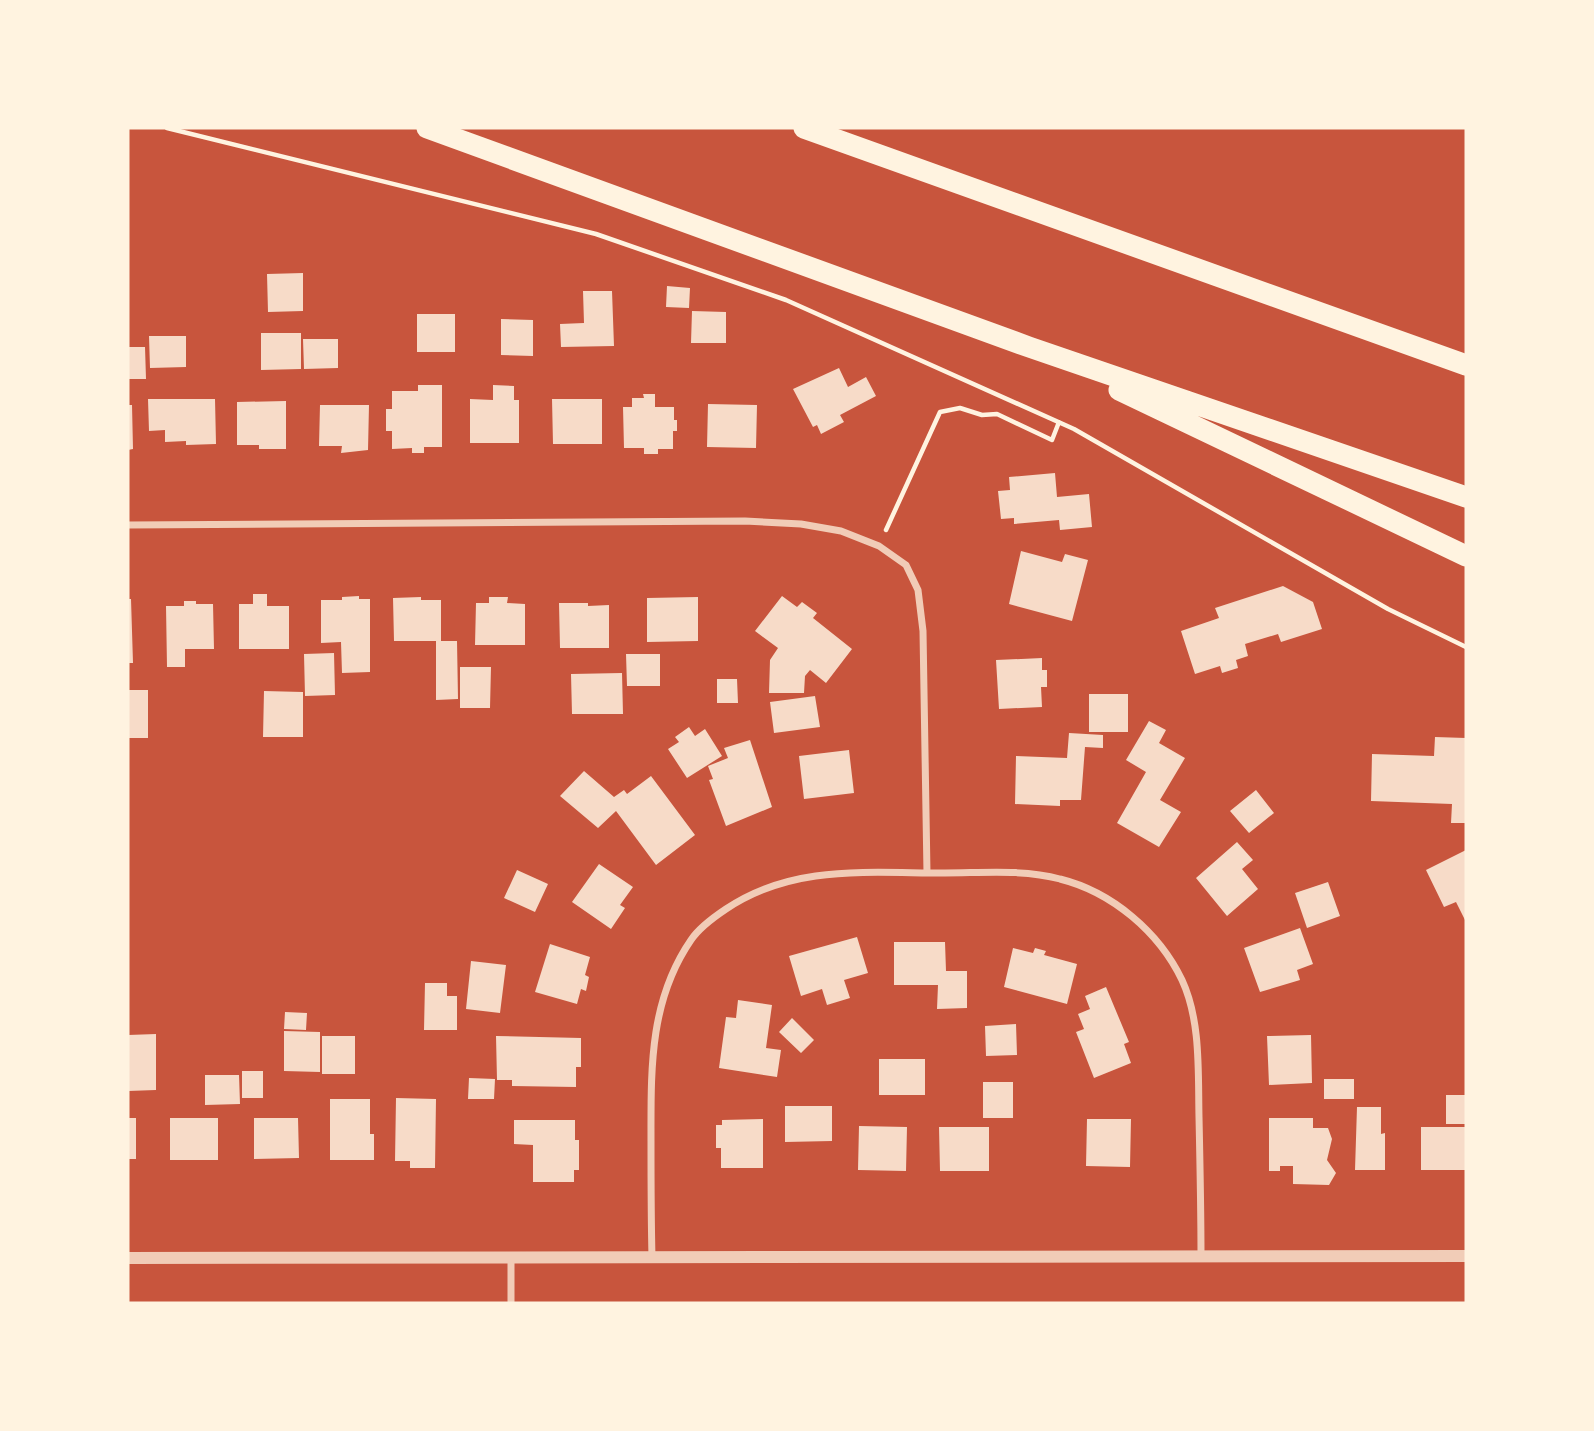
<svg xmlns="http://www.w3.org/2000/svg" width="1594" height="1431" viewBox="0 0 1594 1431" font-family="Inter,sans-serif">
  <rect width="100%" height="100%" fill="#c8553d"/>
  <path fill="#f7dbc8" d="M303,273V311L268,312L267,274Z
    M667,286L690,288L689,308L666,307Z
    M583,291H612L614,346L561,347L560,324L584,323Z
    M692,311L726,312V343H691Z
    M417,314H455V352H417Z
    M501,319L533,320V356L501,355Z
    M261,333H301V369L261,370Z
    M149,336H186V367L150,368Z
    M303,339H338V368L304,369Z
    M128,347H145L146,379H129Z
    M839,368L848,387L866,377L876,396L840,415L844,422L821,434L817,425L813,427L793,389Z
    M418,385H442V447H424V453H412V448L392,449V431H386V409H392V391H418Z
    M493,385L514,386V400H519V443H470V399L493,400Z
    M643,394H655V407H674V420H677V431H673V449H658V454H644V448H624L623,407H632V398H644Z
    M148,399H215L216,444L186,445V441L165,442V430L149,431Z
    M552,399H602V444H553Z
    M286,401V449H259V445H237V402Z
    M708,404L757,405L756,448L707,447Z
    M128,405H132L133,449L128,450Z
    M320,405H369L368,450L341,453L342,446H319Z
    M1055,473L1057,497L1089,494L1092,527L1060,530L1059,520L1014,524V518L1001,519L998,491L1010,490L1009,477Z
    M1021,551L1062,562L1065,554L1088,560L1072,621L1009,604Z
    M1283,586L1313,602L1322,629L1281,642L1278,634L1245,644L1248,656L1236,660L1238,668L1222,673L1220,666L1195,674L1181,631L1219,618L1215,608Z
    M253,594H267V606H289V649H239V604H253Z
    M359,596V599H370V672L342,673L341,642L321,643V600H342V597Z
    M782,596L797,607L802,602L817,613L813,618L852,649L826,683L810,670L805,676L804,693H769L770,660L778,648L755,631Z
    M421,597V600H441V641H457L458,699L436,700V641H394L393,598Z
    M489,597H508L507,603L525,604V645H475L476,603H489Z
    M698,597V641L647,642V598Z
    M128,599H131L133,663H128Z
    M184,601H196V604H213L214,649H185V667H167L166,606H184Z
    M559,603H588V606L609,605V648H560Z
    M334,653L335,695L305,696L304,654Z
    M626,654H660V686H627Z
    M1042,658V670H1047V687H1041L1042,707L999,709L996,660Z
    M460,667H491L490,708H460Z
    M622,673L623,714H572L571,674Z
    M717,679H737L738,703H717Z
    M128,690H148V738H128Z
    M264,691L303,692V737H263Z
    M1089,694H1128V732H1089Z
    M815,696L820,727L774,733L770,702Z
    M1149,721L1166,730L1159,743L1185,758L1160,800L1181,812L1159,847L1117,823L1146,772L1126,760Z
    M689,727L695,736L705,729L722,756L687,778L668,749L679,742L675,737Z
    M1069,733L1103,735V748L1085,747L1081,800H1060V806L1015,804L1016,756L1067,758Z
    M1435,737L1466,738V823H1451L1452,804L1371,801L1372,754L1434,756Z
    M750,740L772,807L726,826L709,780L713,779L708,766L728,758L724,748Z
    M849,750L854,793L804,799L799,756Z
    M584,771L614,797L624,790L627,794L651,776L695,835L656,865L616,811L598,828L560,796Z
    M1256,790L1274,813L1249,833L1230,811Z
    M1237,842L1253,860L1242,869L1258,889L1227,916L1196,878Z
    M1466,850V922L1456,902L1444,907L1426,870Z
    M599,864L633,887L620,905L625,908L611,929L572,902Z
    M517,870L548,884L535,912L504,898Z
    M1328,882L1340,916L1307,928L1295,893Z
    M1300,928L1313,964L1297,970L1300,980L1260,992L1244,948Z
    M857,937L868,973L844,980L850,998L827,1005L822,989L801,996L789,956Z
    M894,942H945L946,971H967V1008L937,1009L938,985H894Z
    M550,944L590,957L585,975L589,977L586,991L581,989L577,1004L535,992Z
    M1013,948L1033,953L1035,948L1046,951L1044,955L1077,964L1067,1004L1004,987Z
    M471,961L506,965L500,1013L466,1009Z
    M425,983H447V996H457V1030H424Z
    M1106,987L1129,1042L1124,1044L1131,1063L1094,1078L1076,1032L1084,1029L1078,1014L1090,1009L1085,996Z
    M738,1000L772,1005L766,1048L781,1050L777,1077L719,1068L726,1017L736,1018Z
    M285,1012L307,1013L306,1030L284,1029Z
    M792,1018L814,1040L801,1053L779,1032Z
    M1016,1024L1017,1055L986,1056L985,1026Z
    M284,1031L320,1032V1072L284,1071Z
    M156,1034V1090L128,1091V1035Z
    M1311,1035L1312,1083L1269,1085L1267,1036Z
    M322,1036H355V1074H322Z
    M496,1036L581,1038V1067H576V1087L512,1086V1080H497Z
    M879,1059H925V1095H879Z
    M242,1071H263V1098H242Z
    M205,1075H239L240,1104L205,1105Z
    M469,1078L495,1079L494,1099H468Z
    M1324,1079H1354V1099H1324Z
    M983,1082H1013V1118H983Z
    M1446,1095H1466V1124H1446Z
    M396,1098L436,1099L435,1168H410V1161H395Z
    M330,1099H370V1134H374V1160H330Z
    M785,1106H832V1141L785,1142Z
    M1357,1107H1381V1134L1385,1133V1170H1355Z
    M128,1118H136V1159H128Z
    M170,1118H218V1160H170Z
    M254,1118H298L299,1158L254,1159Z
    M1269,1118H1313V1128H1328L1332,1139L1327,1160L1336,1173L1329,1185L1293,1184V1166H1280V1171H1269Z
    M763,1119V1168H721V1148H716V1125H722V1120Z
    M1087,1119H1131L1130,1167L1086,1166Z
    M514,1120H575V1140H579V1170H574V1182H533V1145L514,1144Z
    M859,1126L907,1127L906,1171L858,1170Z
    M939,1127H989V1171H940Z
    M1421,1127H1466V1170H1421Z"/>
  <g fill="none" stroke-linecap="round" stroke-linejoin="round">
    <path stroke="#fff3e0" stroke-width="4.5" d="M167,128L596,234L786,300L1074,429L1388,609L1466,647
      M886,530L940,412L960,408L982,415L997,414L1052,440L1059,422"/>
    <path stroke="#f1ccb7" stroke-width="7" d="M128,525L745,521L801,524L841,531L879,546L906,565L918,590L923,631L927,873
      M511,1257V1303
      M652,1257C651,1218 651,1179 651,1141C651,1070 649,1001 691,940C699,928 714,917 726,909C793,864 867,873 945,873C982,873 1024,869 1060,879C1112,892 1159,932 1182,980C1201,1021 1198,1072 1199,1117C1200,1163 1201,1210 1201,1256"/>
    <path stroke="#f1ccb7" stroke-width="12" d="M128,1258L1466,1256"/>
    <path stroke="#fff3e0" stroke-width="21" d="M427,128L1029,347L1466,497
      M804,128L1466,365
      M1119,390L1466,556"/>
  </g>
  <rect width="1594" height="1431" fill="none" stroke="#fff3e0" stroke-width="259"/>
</svg>
